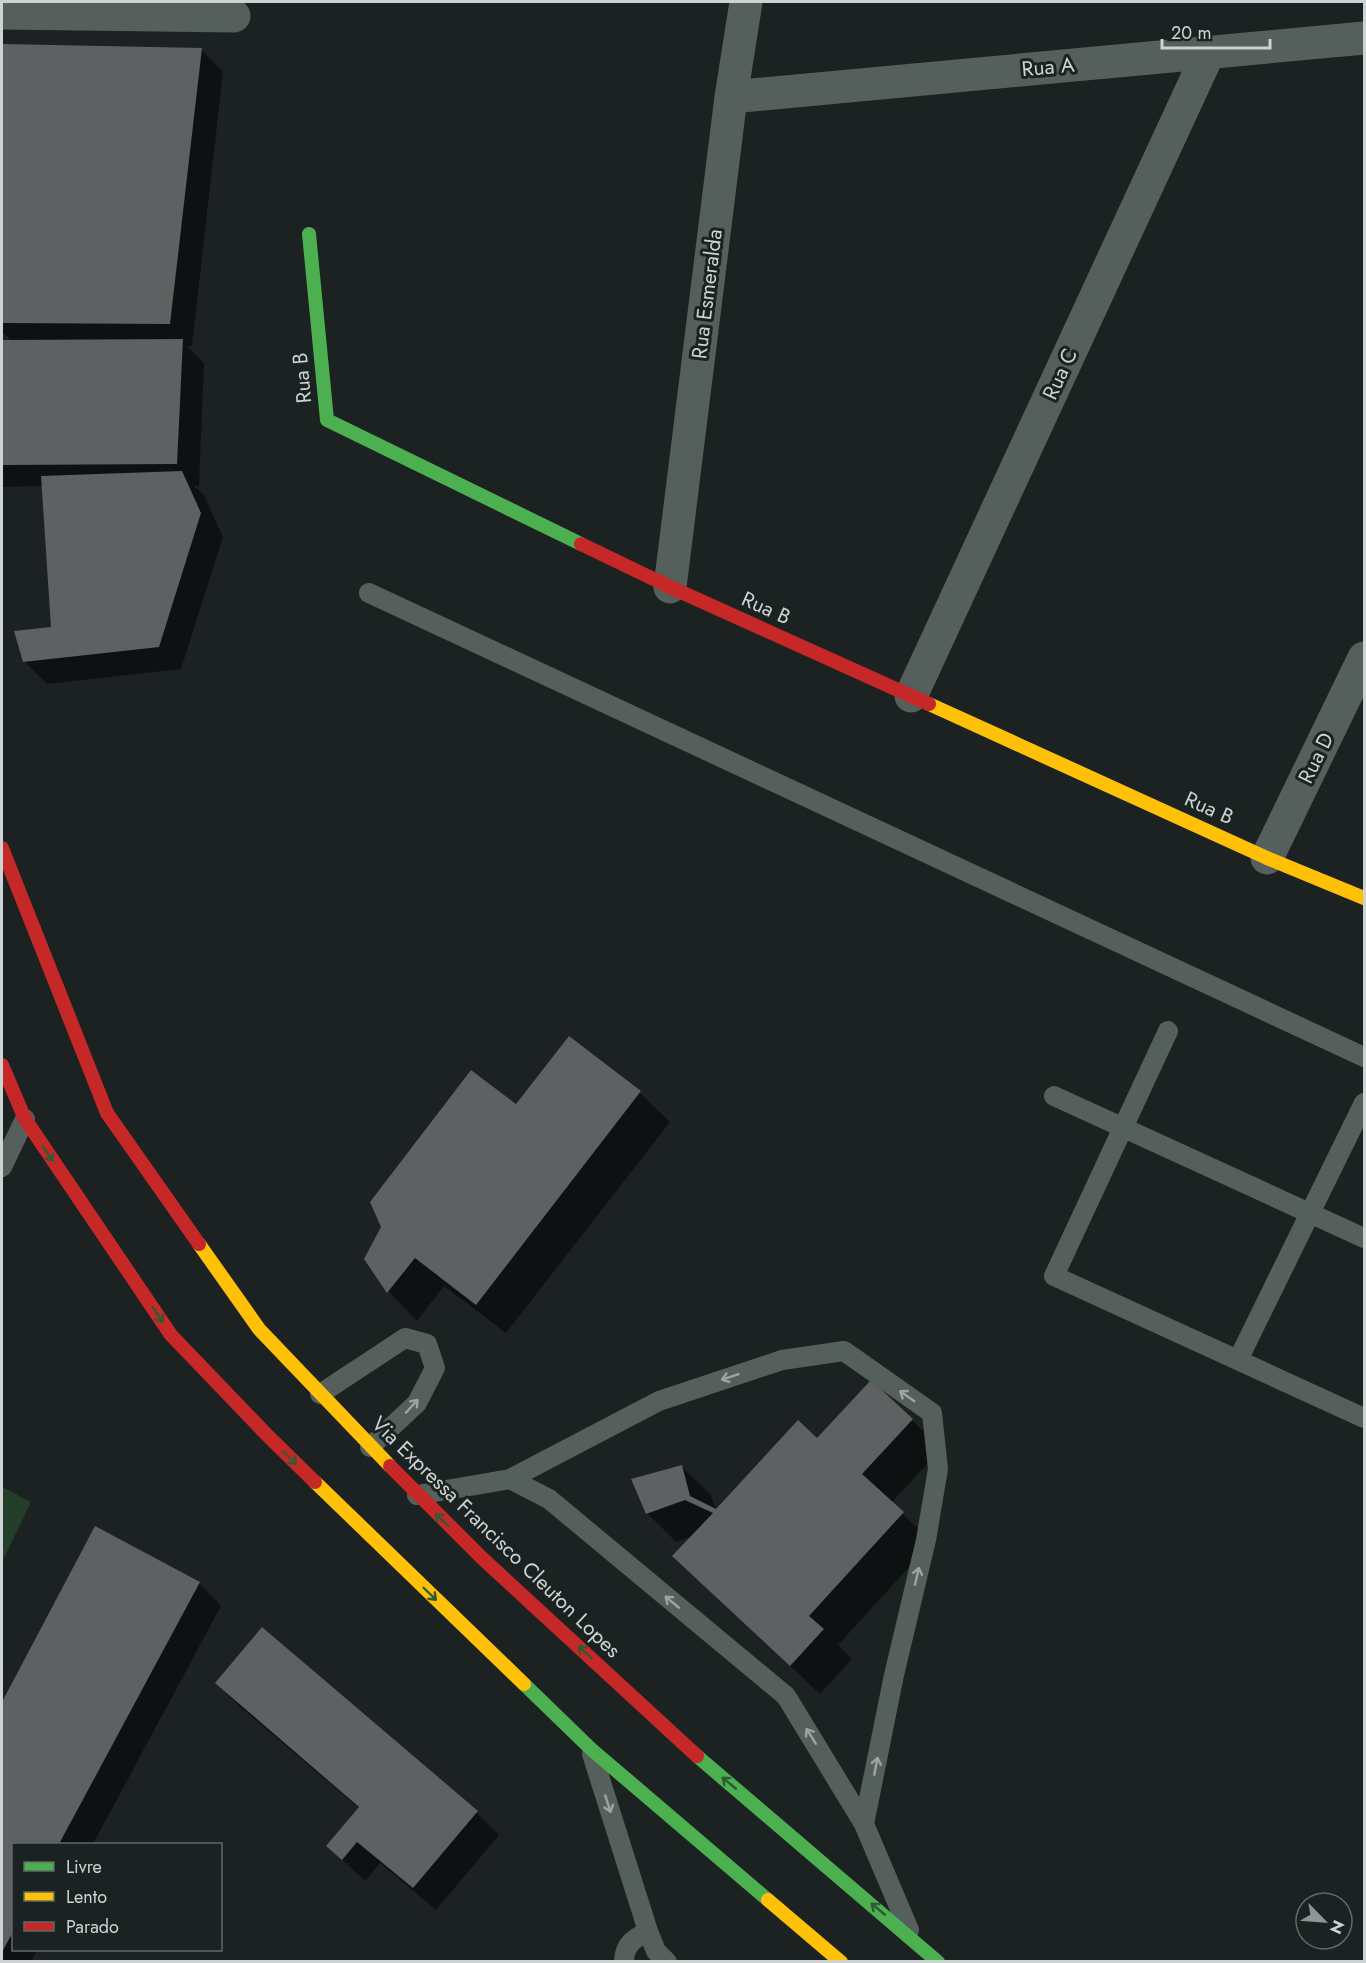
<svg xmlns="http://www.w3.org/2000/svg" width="1366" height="1963" viewBox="0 0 1366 1963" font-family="Jost,sans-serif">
  <rect width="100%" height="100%" fill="#1c2121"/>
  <path fill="#233e29" d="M2,1487L31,1502L2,1562Z"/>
  <path fill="#0007" d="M2,45L201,49L223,72L192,346H187L204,363L199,486H194L204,495L223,537L181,669L47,684L24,661L52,628L43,486L2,487V342H12L2,331Z
    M569,1038L640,1093L670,1122L506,1333L444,1286L417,1321L389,1292L366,1259L516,1107Z
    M912,1420L941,1449L891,1503L932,1542L838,1645L852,1659L820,1694L704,1585L693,1536L676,1542L647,1513L681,1466L711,1495L716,1511L817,1440Z
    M96,1528L199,1583L221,1606L93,1844H14V1950H37L31,1962H7L2,1958V1705Z
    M217,1683L477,1813L499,1835L436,1910L380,1863L365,1881L328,1846L360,1809L239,1706Z"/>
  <path fill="#5d6162" d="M2,44L202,48L170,324L2,323Z
    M183,339L177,464L2,465V340Z
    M182,471L201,513L159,647L23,662L14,631L51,627L41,476Z
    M569,1036L641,1091L476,1305L415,1258L387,1293L364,1259L381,1227L370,1202L471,1070L516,1104Z
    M871,1380L913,1419L862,1474L904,1512L809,1616L824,1629L790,1666L672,1556L713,1513L685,1500L646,1514L631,1479L682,1465L690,1496L716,1509L798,1420L817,1438Z
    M95,1526L200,1582L59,1844H14V1930L2,1952V1702Z
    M262,1627L478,1811L413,1888L357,1842L342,1860L326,1846L359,1807L215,1683Z"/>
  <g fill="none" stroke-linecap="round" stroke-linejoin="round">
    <path stroke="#555f5c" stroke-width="20" d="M369,593L1364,1057
      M1168,1031L1054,1276L1364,1418
      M1054,1096L1364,1238
      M2,1167L25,1119
      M1238,1360L1364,1103
      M320,1394L405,1338L427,1344L435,1368L417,1403L370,1447
      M510,1479L659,1401L782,1360L844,1351L932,1413L938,1469L926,1540L894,1675L864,1824
      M417,1495L510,1479L549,1499L786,1696L864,1824L909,1930
      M592,1754L648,1931L656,1951L667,1962
      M624,1962C624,1944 635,1938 648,1931"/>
    <path stroke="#555f5c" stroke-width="33" d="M2,13L234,16
      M731,97L1364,38
      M670,587L731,97L746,2
      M911,696L1209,52
      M1267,858L1364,658"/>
    <path stroke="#4caf50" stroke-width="14" d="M309,234L327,420L581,544
      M524,1684L591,1749L768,1900
      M697,1756L938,1962"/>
    <path stroke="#ffc107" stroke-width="14" d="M929,704L1267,858L1364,898
      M199,1244L259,1329L390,1466
      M315,1482L524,1684
      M768,1900L841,1962"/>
    <path stroke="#c62828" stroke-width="14" d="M581,544L670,587L929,704
      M2,848L107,1113L199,1244
      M2,1065L25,1119L171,1335L268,1436L315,1482
      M390,1466L482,1558L697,1756"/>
  </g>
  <defs><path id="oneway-shaft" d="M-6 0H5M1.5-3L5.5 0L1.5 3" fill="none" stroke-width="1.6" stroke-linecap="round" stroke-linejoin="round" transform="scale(1.5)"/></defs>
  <g stroke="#2e5b34">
    <use href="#oneway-shaft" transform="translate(48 1154) rotate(56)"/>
    <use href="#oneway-shaft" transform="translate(158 1315) rotate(56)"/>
    <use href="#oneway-shaft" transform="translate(290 1458) rotate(44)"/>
    <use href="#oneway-shaft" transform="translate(442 1520) rotate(-136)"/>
    <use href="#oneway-shaft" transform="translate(430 1594) rotate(44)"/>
    <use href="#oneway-shaft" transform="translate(585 1652) rotate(-137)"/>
    <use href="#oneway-shaft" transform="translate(729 1783) rotate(-140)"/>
    <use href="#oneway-shaft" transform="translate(878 1909) rotate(-140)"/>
  </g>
  <g stroke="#9da5a3">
    <use href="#oneway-shaft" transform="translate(730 1377) rotate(162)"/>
    <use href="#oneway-shaft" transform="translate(907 1396) rotate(-145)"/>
    <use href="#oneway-shaft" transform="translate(412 1406) rotate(-48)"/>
    <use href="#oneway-shaft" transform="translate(917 1576) rotate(-77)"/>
    <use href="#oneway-shaft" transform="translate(672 1602) rotate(-140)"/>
    <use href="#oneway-shaft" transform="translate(811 1736) rotate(-122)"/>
    <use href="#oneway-shaft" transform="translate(876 1766) rotate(-79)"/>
    <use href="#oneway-shaft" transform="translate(608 1804) rotate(72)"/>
  </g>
  <g text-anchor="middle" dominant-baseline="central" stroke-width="6" stroke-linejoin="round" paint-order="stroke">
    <g font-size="21" fill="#cdd3d2" stroke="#1a2322">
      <text transform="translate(1048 67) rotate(-5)">Rua A</text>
      <text transform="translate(707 294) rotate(-83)">Rua Esmeralda</text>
      <text transform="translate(1060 374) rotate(-65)">Rua C</text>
      <text transform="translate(302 378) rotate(-95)">Rua B</text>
      <text transform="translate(766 608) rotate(24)">Rua B</text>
      <text transform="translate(1316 758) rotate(-64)">Rua D</text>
      <text transform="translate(1209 808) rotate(24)">Rua B</text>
      <text transform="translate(496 1537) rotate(44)">Via Expressa Francisco Cleuton Lopes</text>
    </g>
  </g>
  <rect width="1366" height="1963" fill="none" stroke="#cdd3d2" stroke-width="6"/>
  <rect x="12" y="1843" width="210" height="108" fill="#1a2322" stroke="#626968" stroke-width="1.5"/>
  <rect x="24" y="1862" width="30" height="9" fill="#4caf50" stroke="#626968" stroke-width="1.5"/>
  <text x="66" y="1873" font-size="18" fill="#cdd3d2">Livre</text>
  <rect x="24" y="1892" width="30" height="9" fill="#ffc107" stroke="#626968" stroke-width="1.5"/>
  <text x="66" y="1903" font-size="18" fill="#cdd3d2">Lento</text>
  <rect x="24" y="1922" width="30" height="9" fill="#c62828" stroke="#626968" stroke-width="1.5"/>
  <text x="66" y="1933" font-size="18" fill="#cdd3d2">Parado</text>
  <g transform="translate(1324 1921) rotate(115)"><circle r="28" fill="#1a2322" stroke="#626968" stroke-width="1.5"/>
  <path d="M0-4.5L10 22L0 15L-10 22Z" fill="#8f9594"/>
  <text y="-9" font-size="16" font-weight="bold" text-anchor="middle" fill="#cdd3d2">N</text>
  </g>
  <path d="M1162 39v9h108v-9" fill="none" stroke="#cdd3d2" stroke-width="3"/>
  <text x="1171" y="39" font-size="18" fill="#cdd3d2" stroke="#1a2322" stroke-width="4.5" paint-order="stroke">20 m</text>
</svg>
